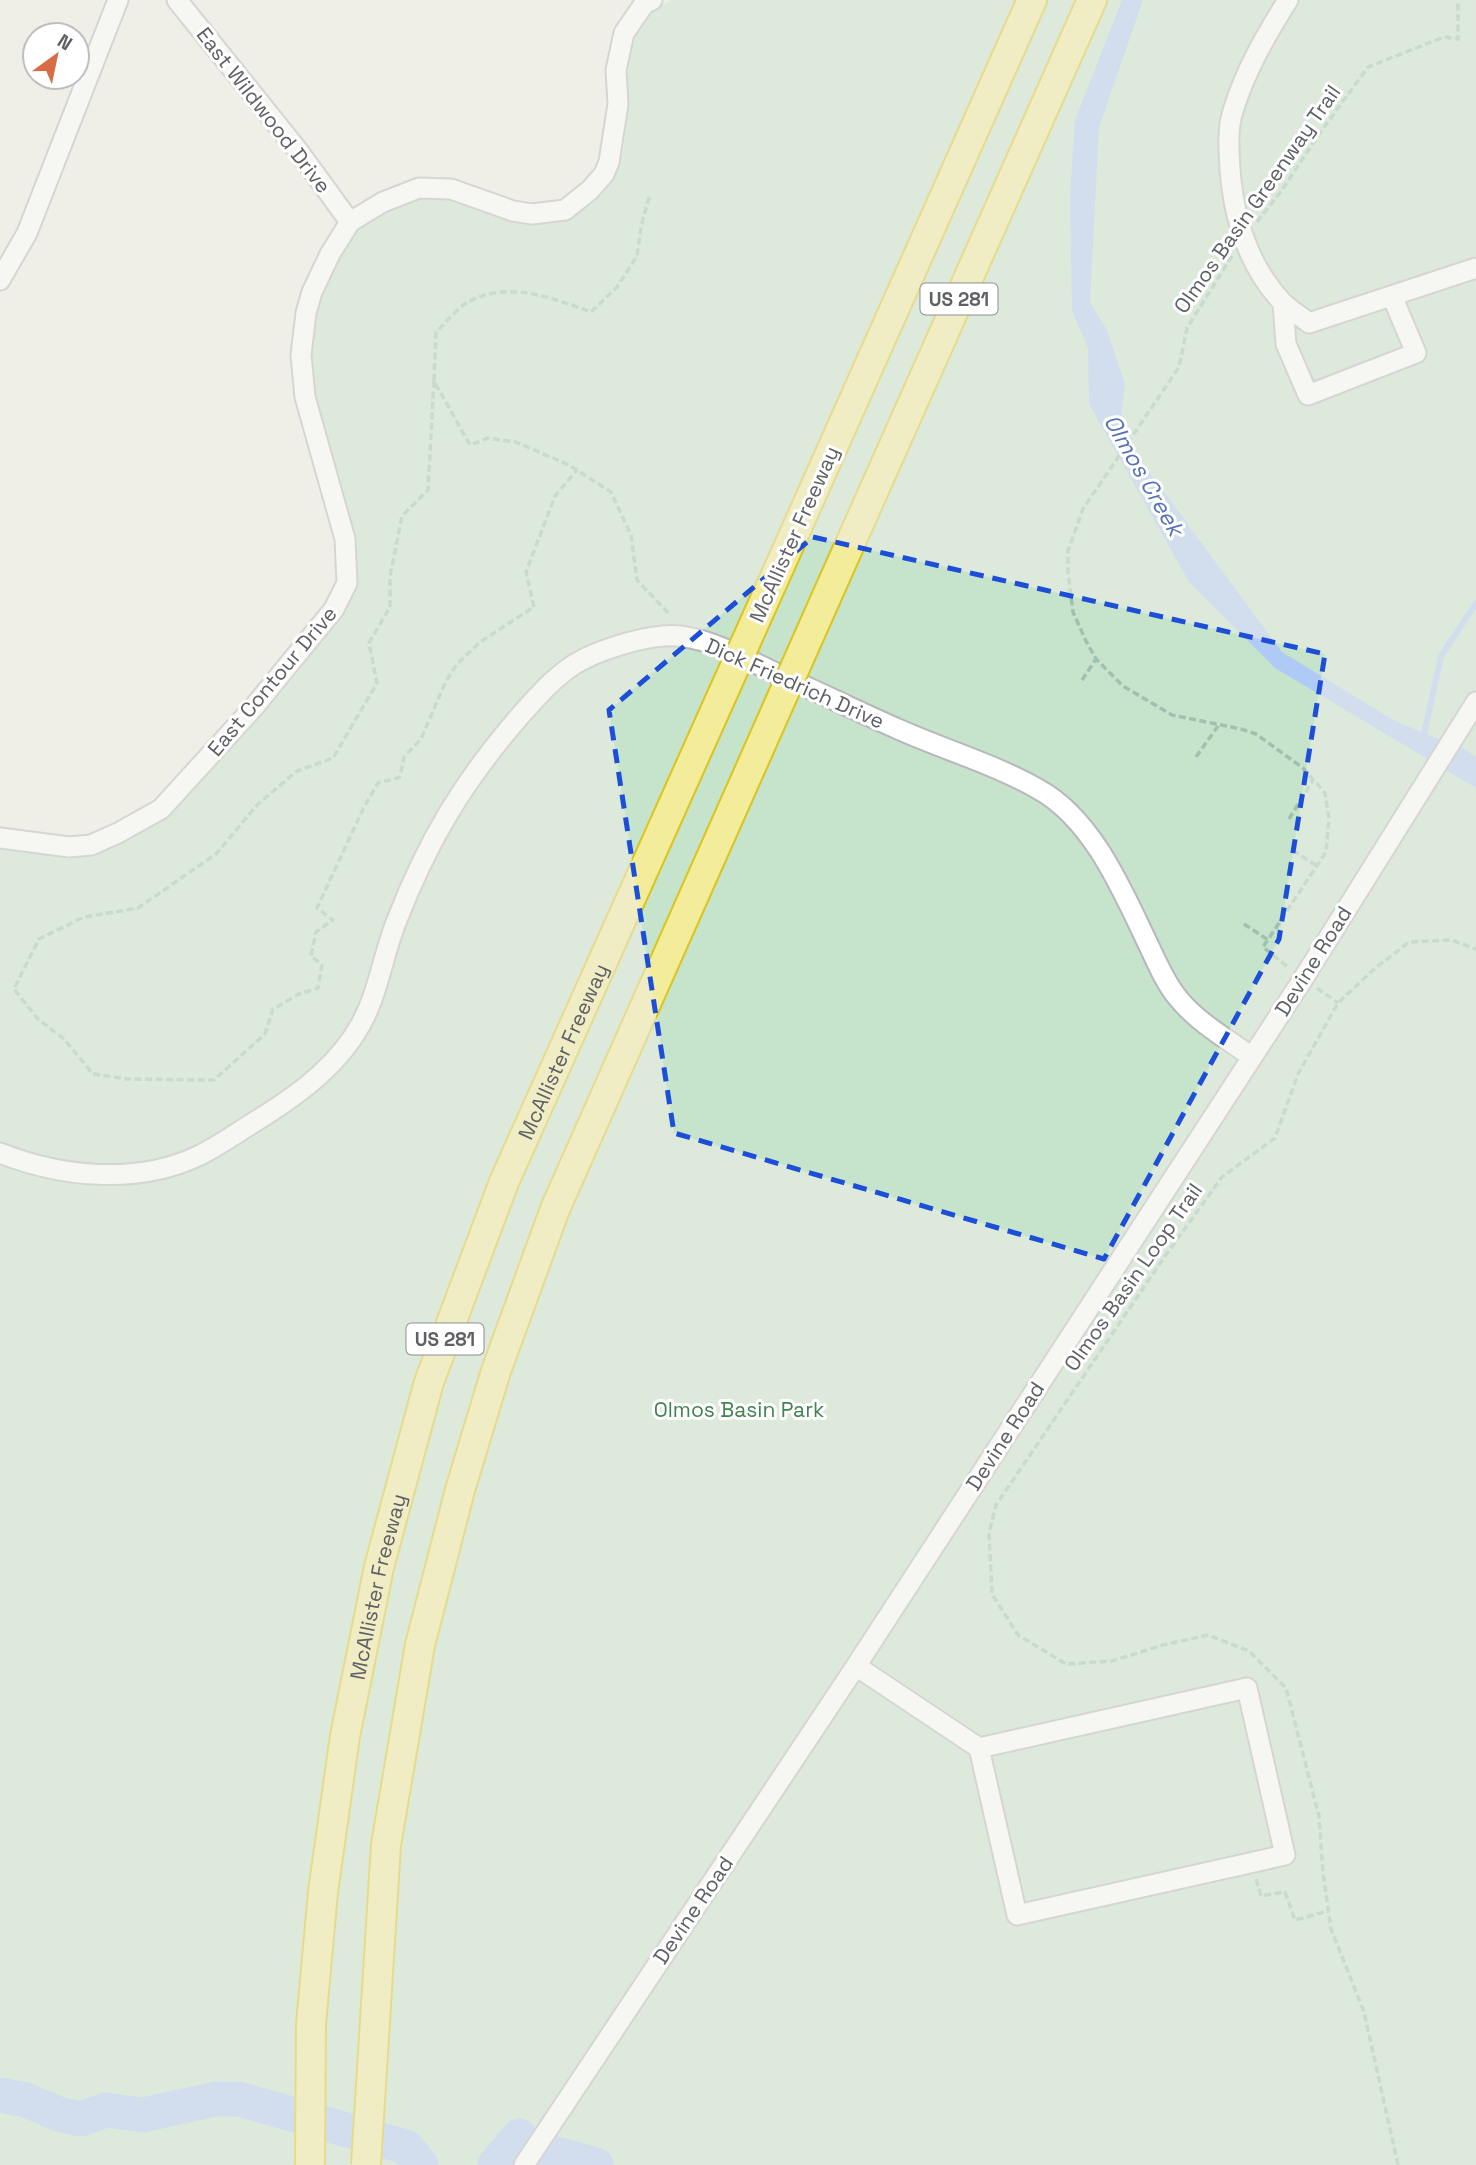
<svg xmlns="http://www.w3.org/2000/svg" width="1476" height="2165" viewBox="0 0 1476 2165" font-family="'Space Grotesk',sans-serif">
  <rect width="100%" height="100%" fill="#efeee7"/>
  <path fill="#c6e3cc" d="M671,0H1476V2165H0V848L69,859L97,855L178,805L228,753L291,681L342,612L358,576L351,532L323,428L311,369L309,335L324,277L356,229L367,219L420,195L456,198L530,218H571L600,196L614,176L623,152L628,106L627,75L633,39L649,12Z"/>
  <path fill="#b0caf6" d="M1122,0H1143L1099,127L1090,302L1107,330L1125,384L1121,417L1141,461L1282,652L1395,721L1466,750L1476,757V788L1275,668L1189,582L1089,404L1088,348L1072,311L1070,197L1075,120Z"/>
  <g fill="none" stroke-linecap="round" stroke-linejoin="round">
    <path stroke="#b0caf6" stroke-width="6" d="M1423,739L1441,656L1476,603"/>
    <path stroke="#b0caf6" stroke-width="35" d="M0,2095L26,2100L61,2115L81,2119L106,2110L143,2115L216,2099H239L406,2147L421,2165
      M548,2152L596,2165
      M495,2165L519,2136"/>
    <defs>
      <path id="minor" d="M177,0L299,152L350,222
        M1288,0C1266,35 1245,71 1233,111C1227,129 1229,152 1230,170C1234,219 1248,266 1283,303C1290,310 1300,316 1309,323L1476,268
        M0,280L27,233L118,0
        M1283,303L1286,344L1308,395L1416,353L1392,296
        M0,838L69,847L91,845L118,833L161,809L254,707L334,609L347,583L345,539L305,397L301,355L306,313L312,292L330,254L350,222L383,202L419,188L451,189L513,211L532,214L565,210L590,190L604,174L609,162L618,104L616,70L624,33L644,4L652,0
        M0,1153C61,1177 137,1185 198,1156C221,1145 242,1129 264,1116C302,1092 339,1064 361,1024C379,991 383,954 397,920C428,840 463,782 519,717C537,697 557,673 582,660C603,649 639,638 663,636C702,632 747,660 782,676C821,693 859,712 898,729C945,750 994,764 1038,789C1093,819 1123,892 1149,946C1157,963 1166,984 1178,998C1196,1021 1228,1040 1251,1056
        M856,1666L979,1748L1017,1915L1285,1855L1247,1688L979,1748
        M524,2165L856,1666L1303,979L1476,702"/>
      <path id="highway" d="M779,568L1032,0
        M826,598L1092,0"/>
    </defs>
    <use href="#minor" stroke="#b7b7bc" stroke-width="23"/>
    <use href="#highway" stroke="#dcc419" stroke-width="32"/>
    <path stroke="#9fc1af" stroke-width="3.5" stroke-dasharray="7 3.5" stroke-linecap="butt" d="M649,197L641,227L637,256L617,287L591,312C552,298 509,280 468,302C456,309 446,323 436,332L434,381L470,445L488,438L516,442L569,465L611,492L631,535L637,580L671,616
      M1257,222L1282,190L1317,137L1368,67L1444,37L1458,39V0
      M1232,256L1187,328L1179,367L1083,509L1068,551V573L1073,612L1086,641L1096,659L1123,686L1172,715L1241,729L1256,734L1303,768L1325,793L1329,819L1326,852L1263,947L1288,967
      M434,381L428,490L402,516L390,576V607L369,643L377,683L333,758L297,771L258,804L216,854L138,908L84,917L39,939L14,989L38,1019L64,1039L93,1074L128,1079L214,1080L265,1034L273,1009L299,994L318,988L322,965L311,956L316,932L333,920L317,908L364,807L378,783L400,777L404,757L421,739L445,683L457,664L480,642L534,607L526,572L555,496L577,470
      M1082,680L1096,659
      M1196,757L1218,726
      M1289,819L1313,780
      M1293,850L1318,867
      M1244,924L1268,940
      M1317,988L1338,1003
      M1256,1879L1261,1896L1285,1892L1295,1920L1328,1911
      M1398,2165L1364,2012L1331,1929L1323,1873L1319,1816L1286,1688L1249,1651L1208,1635L1163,1645L1112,1661L1066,1664L1018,1635L992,1594L989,1533L996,1505L1163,1259L1222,1177L1275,1138L1298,1074L1338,1003L1373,970L1409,942L1451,940L1476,949"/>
    <use href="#minor" stroke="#fff" stroke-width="19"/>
    <use href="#highway" stroke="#f2ec9b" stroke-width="28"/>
    <defs>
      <g id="highway-bridge">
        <path id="s1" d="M310,2165L311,2024L323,1892L345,1736L379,1567L429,1382L504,1182L779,568"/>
        <path d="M366,2165L386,1845L420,1645L460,1490L496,1371L555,1209L826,598"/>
      </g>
    </defs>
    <use href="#highway-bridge" stroke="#dcc419" stroke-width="32" stroke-linecap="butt"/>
    <use href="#highway-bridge" stroke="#f2ec9b" stroke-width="28"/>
  </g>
  <path d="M0 0H1476V2165H0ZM813,537L1325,654L1279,939L1104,1259L674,1133L609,710Z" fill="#efeee7" fill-opacity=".55" fill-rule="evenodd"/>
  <path fill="none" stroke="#1d4ed8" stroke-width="5" stroke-dasharray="14 9" stroke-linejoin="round" d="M813,537L1325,654L1279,939L1104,1259L674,1133L609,710Z"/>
  <g text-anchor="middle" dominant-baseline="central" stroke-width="6" stroke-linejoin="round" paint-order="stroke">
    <g fill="#fff" stroke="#8e9093" stroke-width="2">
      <rect x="920.5" y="283.5" width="77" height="31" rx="5"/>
      <rect x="406.5" y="1323.5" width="77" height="31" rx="5"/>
    </g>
    <g font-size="19" font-weight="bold" fill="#5e6065">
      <text x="959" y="299">US 281</text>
      <text x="445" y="1339">US 281</text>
    </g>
    <g font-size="21" fill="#5e6065" stroke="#fff">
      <text transform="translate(264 110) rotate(52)">East Wildwood Drive</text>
      <text transform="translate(1257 199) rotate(-55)">Olmos Basin Greenway Trail</text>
      <text transform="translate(794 534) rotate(-66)">McAllister Freeway</text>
      <text transform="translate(272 681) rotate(-50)">East Contour Drive</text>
      <text transform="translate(795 683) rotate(24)">Dick Friedrich Drive</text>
      <text transform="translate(1313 961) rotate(-58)">Devine Road</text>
      <text stroke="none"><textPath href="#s1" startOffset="1152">McAllister Freeway</textPath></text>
      <text transform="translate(1133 1277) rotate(-55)">Olmos Basin Loop Trail</text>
      <text transform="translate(1005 1436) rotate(-57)">Devine Road</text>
      <text stroke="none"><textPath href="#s1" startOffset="584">McAllister Freeway</textPath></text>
      <text transform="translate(693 1910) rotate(-56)">Devine Road</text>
    </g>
    <g font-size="21" fill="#408350" stroke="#fff">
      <text x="739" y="1409">Olmos Basin Park</text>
    </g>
    <g font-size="23" font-style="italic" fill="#5472b7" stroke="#fff">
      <text transform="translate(1144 475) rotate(60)">Olmos Creek</text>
    </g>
  </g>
  <g transform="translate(56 56) rotate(33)"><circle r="33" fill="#ffffff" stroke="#bfbfc1" stroke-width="2"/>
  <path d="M0-5L12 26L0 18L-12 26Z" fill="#d76c45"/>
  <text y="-10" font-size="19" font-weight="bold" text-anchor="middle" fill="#5e6065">N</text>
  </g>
</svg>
